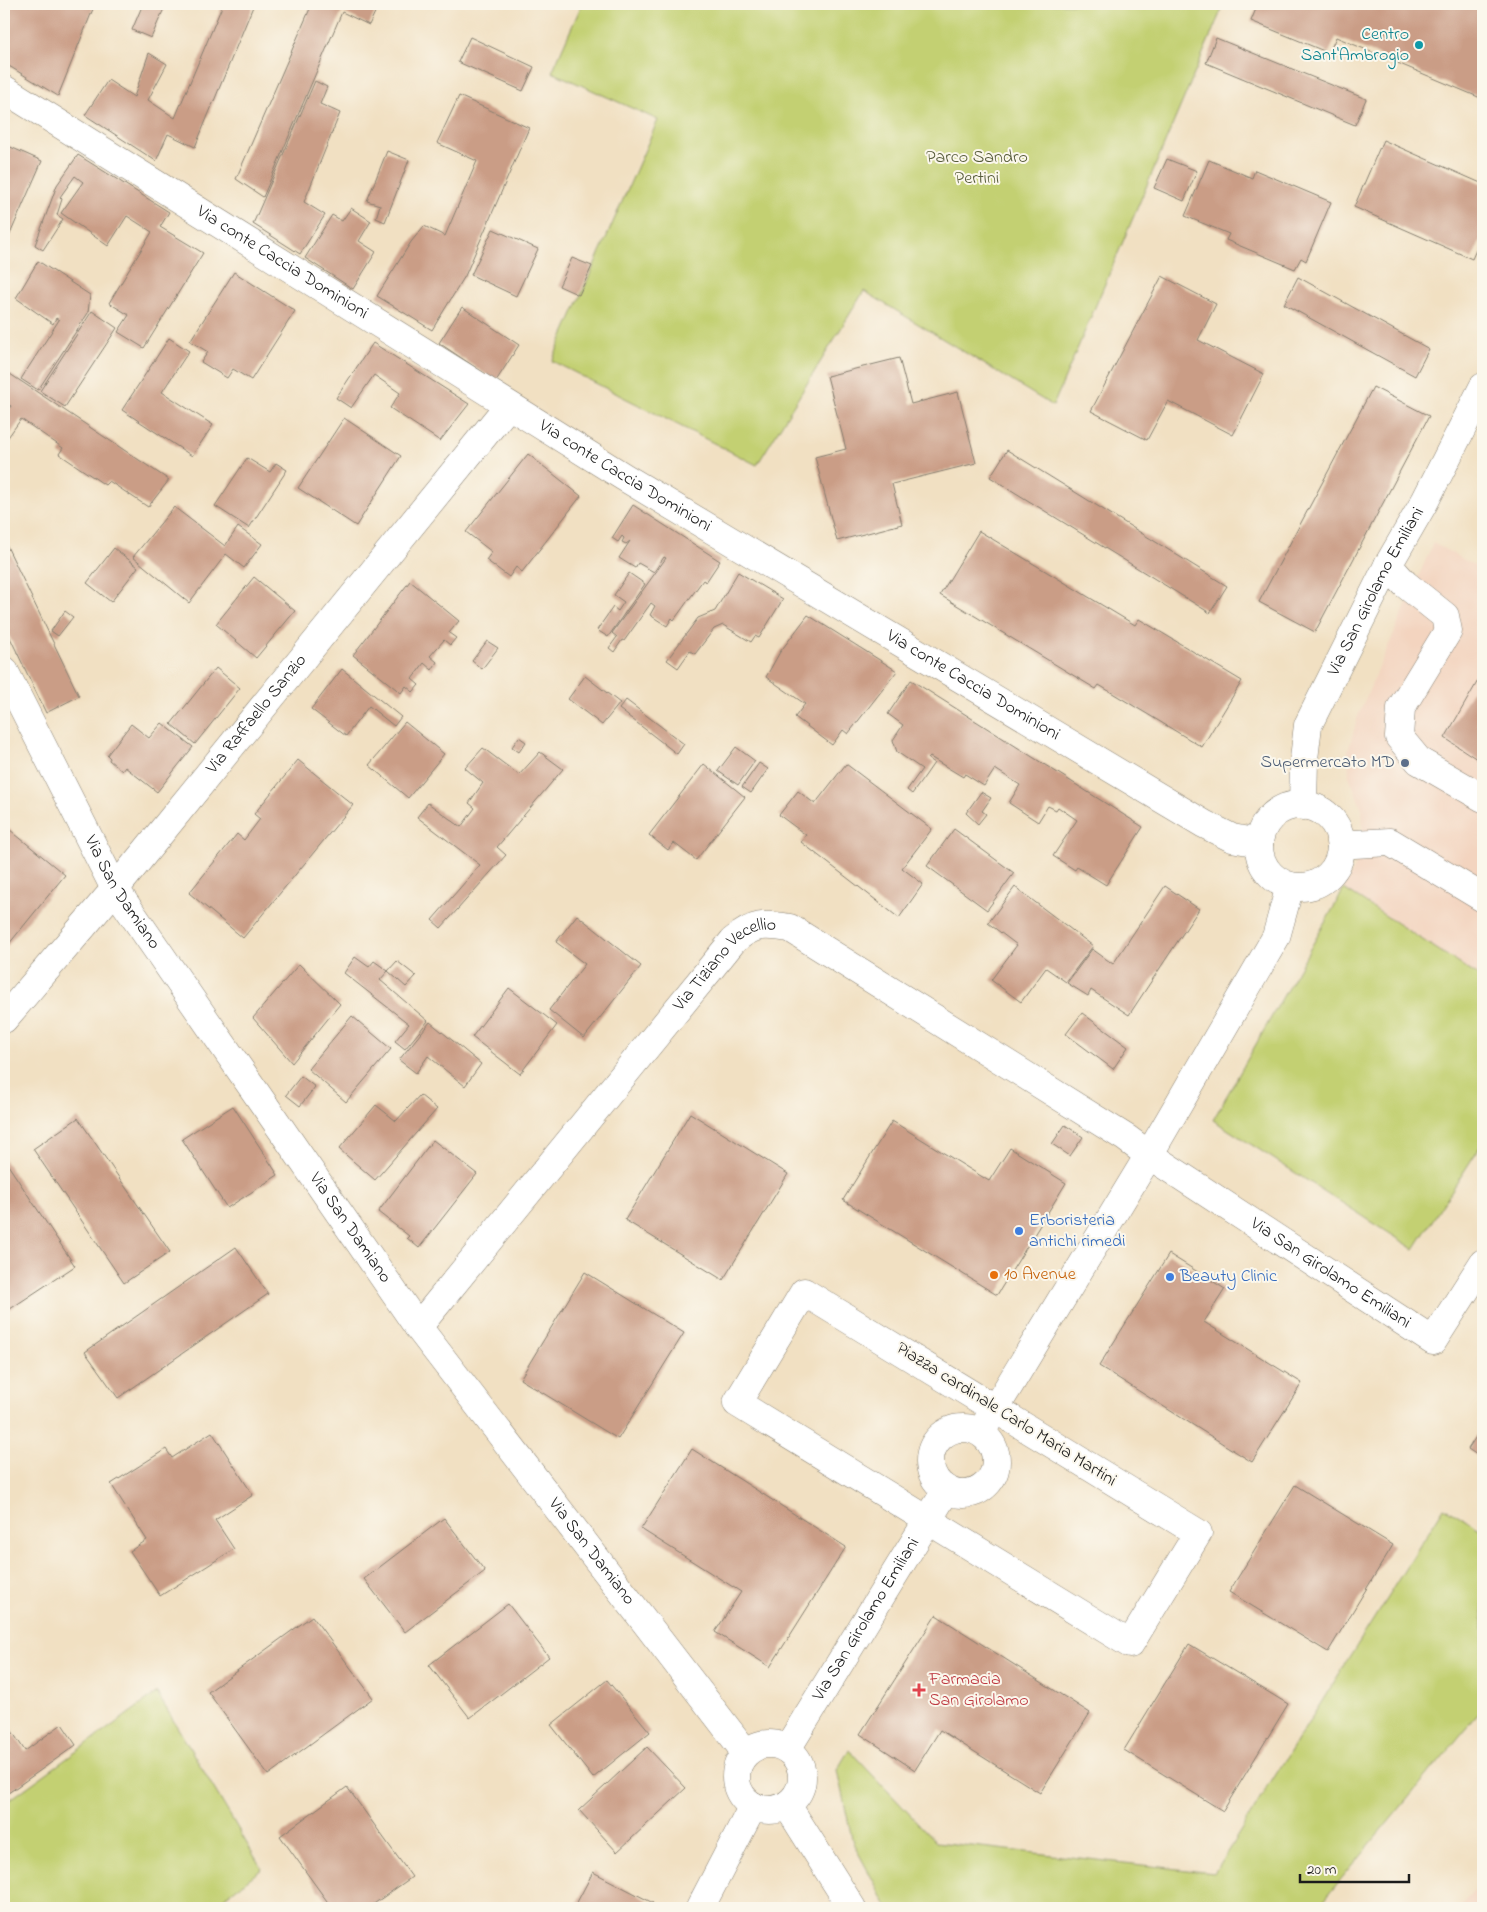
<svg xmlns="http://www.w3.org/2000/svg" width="1487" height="1912" viewBox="0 0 1487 1912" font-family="'Indie Flower',sans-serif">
  <rect width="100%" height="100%" fill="#fbf7ec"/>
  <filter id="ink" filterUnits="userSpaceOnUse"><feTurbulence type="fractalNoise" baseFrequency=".02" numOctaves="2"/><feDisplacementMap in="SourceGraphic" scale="10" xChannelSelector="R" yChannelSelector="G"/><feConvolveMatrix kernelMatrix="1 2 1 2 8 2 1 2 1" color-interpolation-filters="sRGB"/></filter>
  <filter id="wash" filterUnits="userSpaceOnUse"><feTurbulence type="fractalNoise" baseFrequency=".0096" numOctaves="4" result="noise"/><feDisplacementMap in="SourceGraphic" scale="20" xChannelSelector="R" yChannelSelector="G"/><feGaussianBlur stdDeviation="1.12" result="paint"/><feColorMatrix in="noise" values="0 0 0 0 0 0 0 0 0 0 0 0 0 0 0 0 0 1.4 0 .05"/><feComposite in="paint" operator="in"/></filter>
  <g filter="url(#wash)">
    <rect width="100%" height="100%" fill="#f1e0c2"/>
    <path fill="#f3d4bf" d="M1433,543L1483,570V979L1344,889L1355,867L1363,843L1362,809L1349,776L1348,751L1358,716Z
      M1483,1879V1908H1459Z"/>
    <path fill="#c3d072" stroke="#707647" d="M582,4H1224L1053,406L864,291L757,465L552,361L658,120L552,72Z
      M1344,889L1483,979V1142L1414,1249L1213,1120Z
      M1444,1507L1483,1531V1708L1317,1908H888L853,1843L837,1770L849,1750L936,1842L1214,1873Z
      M157,1693L262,1869L210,1908H4V1804Z"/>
    <g id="blocks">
      <path fill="#ca9d86" d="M4,4H95L58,96L4,63Z
        M143,4H166L151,38L132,30Z
        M223,4H254L195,147L168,134L156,161L85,115L108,80L134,97L149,53L167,64L148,100L175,118Z
        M312,4H379L369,25L342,12L263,197L236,179Z
        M1258,4H1483V99L1336,37L1329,53L1251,21Z
        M470,37L534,67L523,91L458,62Z
        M1216,38L1366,99L1355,125L1206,63Z
        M315,81L327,87L320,104L340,113L304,202L325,215L300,254L253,224Z
        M459,96L529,128L465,276L432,330L377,296L411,242L424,226L445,236L477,161L437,143Z
        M1383,140L1483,184V234L1472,259L1354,207Z
        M6,145L42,161L4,248V150Z
        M387,151L409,160L385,222L376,218L380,205L367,201Z
        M78,155L169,212L160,227L203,253L144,348L118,332L129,315L109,303L152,232L127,216L108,246L61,213L83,182L75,176L60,197L62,199L57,215L63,219L43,250L35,245L57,185Z
        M1167,159L1197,171L1184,201L1154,188Z
        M1209,160L1252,178L1255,170L1331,202L1306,261L1301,258L1295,269L1226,240L1229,234L1185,216Z
        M351,208L371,221L359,241L376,252L353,289L305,258L332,215L342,221Z
        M493,229L538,249L516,296L471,275Z
        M572,258L592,266L579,295L559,286Z
        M38,261L90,295L88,313L38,390L21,379L59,320L56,318L53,324L16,298Z
        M234,272L295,311L251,380L233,369L227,378L201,362L208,352L190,341Z
        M1162,276L1216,304L1198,340L1264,374L1233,435L1168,401L1147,440L1091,411Z
        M1298,277L1429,349L1415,376L1284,304Z
        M462,307L519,345L496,381L439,343Z
        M92,311L117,328L65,407L40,391Z
        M169,338L189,351L162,392L213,425L192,456L122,410Z
        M373,343L469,404L440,441L390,408L400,393L374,375L351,408L336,398Z
        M899,358L911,404L958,392L976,463L892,484L902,524L837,541L815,457L846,449L827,376Z
        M4,370L169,480L148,507L109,481L105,485L59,454L63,448L21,419L4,443V416L11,406L4,401Z
        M1373,387L1429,416L1315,632L1259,602Z
        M344,418L401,456L356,526L298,488Z
        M1007,450L1227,586L1210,613L990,477Z
        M528,454L581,496L522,572L516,567L509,577L486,560L492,552L466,532Z
        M247,458L270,472L276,463L287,470L249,528L215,506Z
        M633,505L720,561L706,582L703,580L674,620L672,618L667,626L650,615L655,606L651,603L624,641L622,640L614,652L609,648L617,637L612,633L666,558L664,557L654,572L638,563L635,568L619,558L630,541L626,544L622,542L624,538L622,536L618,542L612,538Z
        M174,507L225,546L238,527L262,544L244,568L226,554L189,603L133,557Z
        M979,531L1135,625L1139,619L1242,681L1202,747L1099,685L1096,689L940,595Z
        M4,540L79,696L46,713L4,625Z
        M114,548L138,567L111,602L87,583Z
        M738,572L783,599L759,638L755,636L751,642L723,625L714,629L695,654L690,651L678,668L667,660L698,618L715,611Z
        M629,573L645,584L608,637L597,630L613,607L618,611L624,602L614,595Z
        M254,577L295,611L256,658L216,624Z
        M410,581L459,621L449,633L456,638L450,645L444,640L430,656L437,662L432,670L424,663L412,679L419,685L413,692L406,686L401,693L353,655Z
        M65,611L73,617L58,636L51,631Z
        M808,615L897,671L848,734L843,730L832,745L795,717L805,704L766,677L780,652Z
        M487,641L498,648L482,669L472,661Z
        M216,668L240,688L195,744L171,724Z
        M342,669L401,717L394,726L369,706L346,736L311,709Z
        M1483,672V763L1445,738Z
        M585,676L620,703L602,725L568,699Z
        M911,680L1143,827L1106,885L1077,867L1075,870L1053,856L1077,820L1058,807L1056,810L1048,806L1038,822L1009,803L1020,785L995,769L984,786L965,774L963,777L930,757L928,759L934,763L925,776L912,794L907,790L922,769L897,752L893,740L903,725L888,714Z
        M626,700L684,744L677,754L619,709Z
        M405,722L444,754L408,798L369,765Z
        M162,723L193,747L157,792L125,767L122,771L109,760L110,758L107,755L131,724L149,738Z
        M519,737L526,742L519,752L512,747Z
        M736,747L755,761L738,785L718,771Z
        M483,748L519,775L540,752L563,769L497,847L506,855L441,928L432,920L480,865L417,817L428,803L461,827L475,808L469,803L483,783L465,768Z
        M298,760L353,805L243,938L189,893L237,834L244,840L260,819L254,814Z
        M759,763L768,769L751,793L742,787Z
        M704,764L745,797L696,860L674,843L668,850L649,835Z
        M846,764L932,829L902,868L923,884L899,918L801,842L806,835L779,815L798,791L815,804Z
        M981,792L991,798L982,811L986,814L978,824L966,813Z
        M4,825L65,875L4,950Z
        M954,829L1014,873L987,910L927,866Z
        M1165,886L1199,909L1129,1015L1091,990L1088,996L1067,983L1092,949L1113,964Z
        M1015,887L1093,946L1066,982L1046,968L1021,1002L991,980L1017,945L988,923Z
        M577,915L641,966L584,1038L549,1010L585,964L556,942Z
        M355,957L369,967L374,961L388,971L380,980L428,1021L405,1049L395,1041L409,1024L344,973Z
        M397,961L416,976L406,987L388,971Z
        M299,964L340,1004L292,1063L253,1018Z
        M509,988L557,1025L520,1074L472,1037Z
        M1082,1013L1128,1047L1113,1069L1066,1034Z
        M352,1016L391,1049L346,1102L308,1069Z
        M430,1022L481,1064L465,1086L428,1056L416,1073L399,1060Z
        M301,1076L315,1087L300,1106L286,1095Z
        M420,1095L437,1109L375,1180L339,1149L376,1105L396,1121Z
        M233,1106L278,1175L227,1208L182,1139Z
        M690,1113L788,1174L723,1280L625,1220Z
        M78,1118L170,1252L124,1283L33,1149Z
        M892,1121L989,1181L1010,1148L1066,1183L997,1295L843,1200Z
        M1065,1125L1083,1137L1070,1156L1052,1144Z
        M433,1140L477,1174L419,1248L407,1238L409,1236L378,1212Z
        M4,1159L75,1266L4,1313Z
        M236,1247L268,1294L118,1398L85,1352Z
        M1169,1254L1225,1289L1204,1322L1302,1383L1252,1462L1099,1366Z
        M585,1272L684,1333L618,1439L520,1379Z
        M1483,1426V1459L1468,1449Z
        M212,1432L253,1495L215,1520L234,1549L160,1596L130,1551L147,1540L111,1484L166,1449L172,1458Z
        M692,1449L846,1547L770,1667L715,1632L741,1592L641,1529Z
        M1295,1485L1393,1545L1328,1652L1229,1592Z
        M444,1518L485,1571L405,1632L364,1579Z
        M508,1604L549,1657L470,1718L429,1665Z
        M936,1615L1090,1713L1040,1793L940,1730L915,1770L860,1734Z
        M312,1616L373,1698L268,1775L208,1692Z
        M1189,1644L1288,1704L1223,1811L1124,1750Z
        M607,1680L650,1732L593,1778L551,1725Z
        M4,1719L25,1751L62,1724L76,1745L4,1796Z
        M647,1747L686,1788L617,1852L579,1810Z
        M347,1787L412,1877L368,1908H332L280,1836Z
        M593,1872L653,1903L651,1908H574Z"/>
    </g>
  </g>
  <g filter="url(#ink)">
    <use href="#blocks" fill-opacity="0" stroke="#867e6f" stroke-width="1"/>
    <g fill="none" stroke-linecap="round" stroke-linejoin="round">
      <defs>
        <g id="minor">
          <path id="s1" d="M4,89L624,477L1204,824L1232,838L1259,843"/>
          <path d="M1388,565L1405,584L1445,616L1448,631L1401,708L1399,737L1419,761L1483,798"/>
          <path id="s2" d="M4,670L115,889L418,1327L746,1753"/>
          <circle cx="1300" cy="846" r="41"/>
          <path id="s3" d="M1303,806L1304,759L1308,725L1388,565L1425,501L1483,387"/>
          <path d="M1340,842L1354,844L1390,842L1483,898"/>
          <path id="s4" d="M4,1019L115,889L508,406"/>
          <path d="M804,1292L1198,1533L1130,1644L737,1403Z"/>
          <path id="s5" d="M418,1327L733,941C754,923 764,924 790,928L1126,1138L1149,1155L1433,1341L1483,1263"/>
          <circle cx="963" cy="1461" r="33"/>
          <path d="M981,1432L1149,1155L1276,937L1290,886"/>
          <circle cx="769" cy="1777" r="33"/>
          <path id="s6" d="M787,1749L947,1489"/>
          <path d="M787,1805L852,1908"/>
          <path d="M700,1908L753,1806"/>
        </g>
      </defs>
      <use href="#minor" stroke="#867e6f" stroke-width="29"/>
      <use href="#minor" stroke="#fff" stroke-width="28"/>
    </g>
  </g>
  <circle fill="#0f9aa8" stroke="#fbf7ec" stroke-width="2" cx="1419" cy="45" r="5"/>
  <circle fill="#5c6f8a" stroke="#fbf7ec" stroke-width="2" cx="1405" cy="763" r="5"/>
  <g fill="#3f7fe0" stroke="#fbf7ec" stroke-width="2">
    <circle cx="1019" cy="1231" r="5"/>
    <circle cx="1170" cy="1277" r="5"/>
  </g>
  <circle fill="#e8710a" stroke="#fbf7ec" stroke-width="2" cx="994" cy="1275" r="5"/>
  <path fill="#e0444e" stroke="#fbf7ec" stroke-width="2" d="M916.5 1682.5h5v5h5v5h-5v5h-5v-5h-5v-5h5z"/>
  <g text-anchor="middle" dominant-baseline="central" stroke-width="4" stroke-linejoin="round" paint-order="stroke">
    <g font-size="18" fill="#0d838f" stroke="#fbf7ec" text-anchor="end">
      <text x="1409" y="35">Centro<tspan x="1409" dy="21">Sant'Ambrogio</tspan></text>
    </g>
    <g font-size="18" fill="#565b3a" stroke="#fbf7ec">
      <text x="977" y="158">Parco Sandro<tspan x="977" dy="21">Pertini</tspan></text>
    </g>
    <g font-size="18" fill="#1c1c1c" stroke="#fbf7ec">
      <text stroke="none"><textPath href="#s1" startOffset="328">Via conte Caccia Dominioni</textPath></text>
      <text stroke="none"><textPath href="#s1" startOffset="732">Via conte Caccia Dominioni</textPath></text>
      <text stroke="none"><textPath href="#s3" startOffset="231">Via San Girolamo Emiliani</textPath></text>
      <text stroke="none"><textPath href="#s1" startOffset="1138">Via conte Caccia Dominioni</textPath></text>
      <text stroke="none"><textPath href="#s4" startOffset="396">Via Raffaello Sanzio</textPath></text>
      <text stroke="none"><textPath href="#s2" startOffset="252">Via San Damiano</textPath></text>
      <text stroke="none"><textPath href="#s5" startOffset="478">Via Tiziano Vecellio</textPath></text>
      <text stroke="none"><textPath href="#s2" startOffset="658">Via San Damiano</textPath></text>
      <text stroke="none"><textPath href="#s5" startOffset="1201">Via San Girolamo Emiliani</textPath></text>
      <text transform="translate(1006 1415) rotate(32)">Piazza cardinale Carlo Maria Martini</text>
      <text stroke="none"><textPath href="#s2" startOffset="1062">Via San Damiano</textPath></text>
      <text stroke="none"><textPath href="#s6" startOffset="152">Via San Girolamo Emiliani</textPath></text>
    </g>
    <g font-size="18" fill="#4e5e75" stroke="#fbf7ec" text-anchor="end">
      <text x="1395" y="763">Supermercato MD</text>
    </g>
    <g font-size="18" fill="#366cbe" stroke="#fbf7ec" text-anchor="start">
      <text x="1029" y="1221">Erboristeria<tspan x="1029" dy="21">antichi rimedi</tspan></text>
      <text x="1180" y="1277">Beauty Clinic</text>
    </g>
    <g font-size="18" fill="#c56008" stroke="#fbf7ec" text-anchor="start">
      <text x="1004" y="1275">10 Avenue</text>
    </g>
    <g font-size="18" fill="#be3a42" stroke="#fbf7ec" text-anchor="start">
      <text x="929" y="1680">Farmacia<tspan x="929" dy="21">San Girolamo</tspan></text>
    </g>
  </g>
  <rect width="1487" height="1912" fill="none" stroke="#fbf7ec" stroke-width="20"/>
  <path d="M1300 1874v8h109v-8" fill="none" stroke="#1c1c1c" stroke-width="2.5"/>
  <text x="1307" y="1874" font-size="15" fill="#1c1c1c" stroke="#fbf7ec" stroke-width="4" paint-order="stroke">20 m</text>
</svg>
